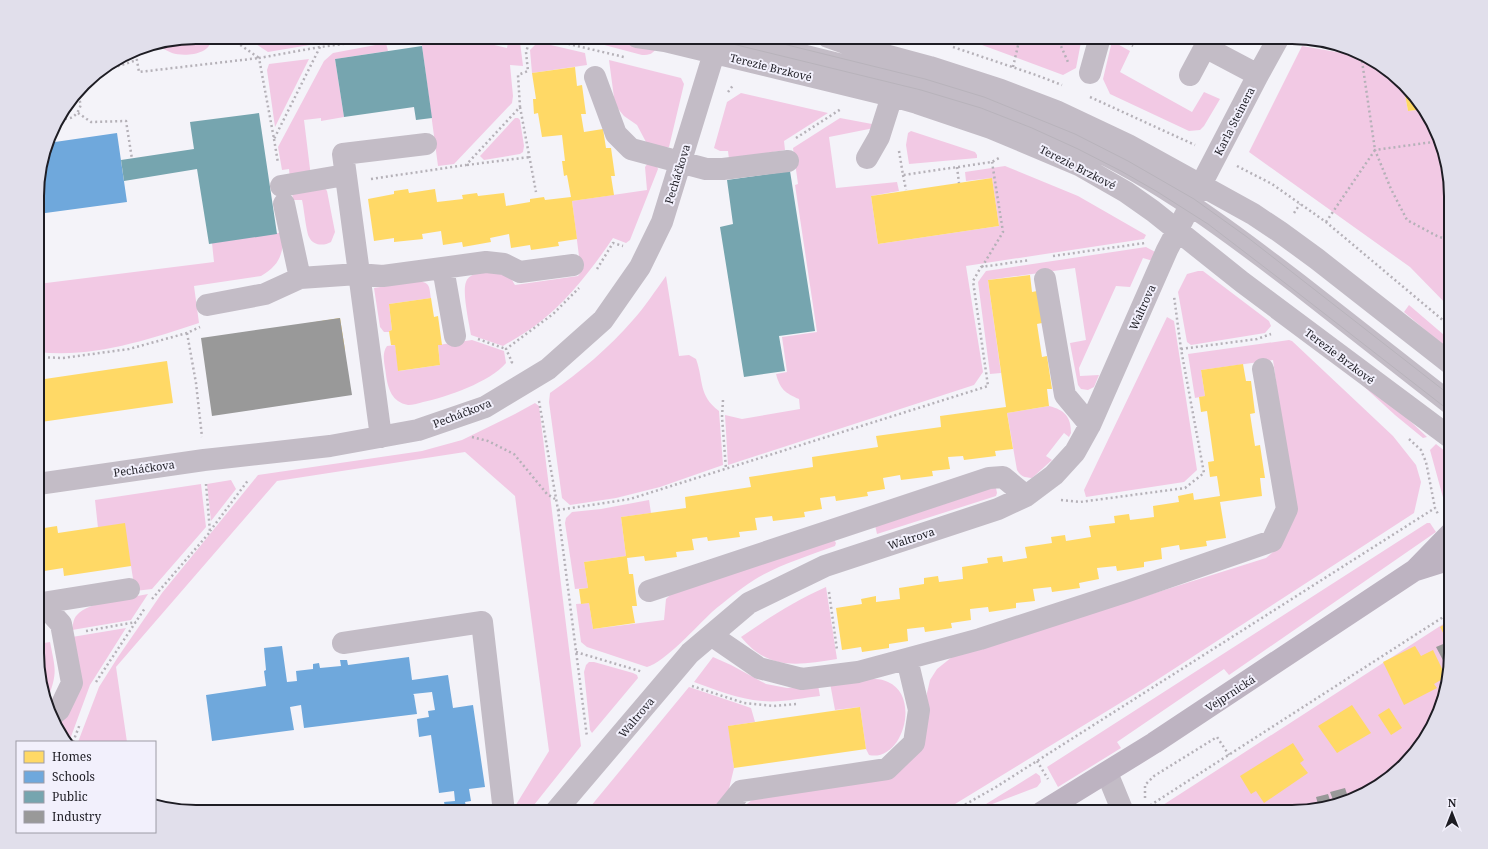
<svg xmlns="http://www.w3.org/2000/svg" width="1488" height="849" viewBox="0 0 1488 849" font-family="'Noto Serif',serif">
  <rect width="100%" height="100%" fill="#f4f3f9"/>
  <path fill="#f2c9e4" d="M196,37H211C213,55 184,57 172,53C167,51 162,48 158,45Z
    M245,37H357L268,52Z
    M427,37H491L490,44L507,48L509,37H516L520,42L523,66L510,65L513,96L512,103L454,164L438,166L421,38Z
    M954,37H1082L1076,68L1063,75L982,45Z
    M578,38L657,47C653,54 650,55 642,55Z
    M1112,41L1130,51L1120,72L1192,112L1204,92L1220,99L1204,126L1200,130L1189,131L1110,94L1103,79Z
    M538,42L585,53L587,65L532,73L530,50Z
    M386,43L388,51L335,59L344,117L321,121V118L304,120L311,177L290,180L289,169L282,170L278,147L324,61L333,53Z
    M1302,46L1371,58L1404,89L1408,111L1425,109L1443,145L1451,186V309L1410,267L1249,152Z
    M309,59L275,127L267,70L269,64Z
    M609,60L681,78L684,84L669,147L662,149L646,142L637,125L624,116L615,105Z
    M741,93L828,113L784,141L785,150L729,159L728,151H720L714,148L727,102Z
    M515,118H518L520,120L524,146L523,152L520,154L484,160L480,156Z
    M840,118L872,124L874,128L829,137L836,188L897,182L899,191L871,196L878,244L999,226L992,178L966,181L965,172L1005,166L1078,196L1146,235L1144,239L966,266L983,372L974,385L728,465L725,415L742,419L800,409L799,399C785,393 780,389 776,374L787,372L782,337L817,332L795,185L798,184L793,148Z
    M911,131L975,152L977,155V158L909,164L906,145L908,133Z
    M648,163L656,164L658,169L630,240L626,243L613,238C592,269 567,302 536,325C526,333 514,339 503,346L471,335C469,323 462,292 466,282C469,270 499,270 508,275C511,277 513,282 515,285L578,276L581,272L572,201L647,190L645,167Z
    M324,187L327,191L335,232L331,242C324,246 313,246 309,237C306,231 304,208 302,200H293L292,192Z
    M284,232C283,254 280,265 261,276L194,286L199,323C147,340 94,358 38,352V284L214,262L212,243Z
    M1146,247L1157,253L1153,261L1143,258L1130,287L1116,286L1079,368L1080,376L1099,375L1094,387L1088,390L1081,389L1078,385L1070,343L1086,340L1075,268L988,280L1001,373L990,374L978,282L986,271Z
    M1198,271H1203L1269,321L1271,326L1265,333L1191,345L1187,342L1178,292L1187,274Z
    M666,276L679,356L689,355L696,359C704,381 698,395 719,411L723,465L660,487L616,498L570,505L562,498L549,402L550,393C580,372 609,348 633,320C645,307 655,291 666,276Z
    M419,281C431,283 429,288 431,298L389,304L392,330L389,331V332H384L380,327L374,288Z
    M1409,305L1451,341V352L1404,312Z
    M1167,317L1174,321L1197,470L1184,482L1086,497L1084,490Z
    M472,340L504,351L506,363C490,382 447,397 423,402C419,403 413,405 408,405C392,402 388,389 386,375C385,365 381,354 387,346L395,345L399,371L440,365L438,345Z
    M1289,340L1292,341L1393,436L1416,465L1421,482L1414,513L1143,689L942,812H737L753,799L885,777L928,719L927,693L930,680L937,669L952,657L1266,558L1279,547L1293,508L1273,360L1201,370L1205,396L1195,398L1188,354Z
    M1352,366L1427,437L1423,438L1395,415L1347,371Z
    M535,403L539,406L581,746L534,805L521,812H517L514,808L549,751L515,496L465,452L277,481L116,667L127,742H78L99,687L118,657L162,593L258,475L422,451L462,440L515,414Z
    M1049,406C1065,410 1071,417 1071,433L1069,437L1064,433L1046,456L1052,460L1032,478C1024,477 1021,477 1017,470L1007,413Z
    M1436,444L1451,456L1450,523L1430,450Z
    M231,480L236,489L211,521L207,484Z
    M201,484L206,527L152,589L135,591L131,566L98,528L95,500Z
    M993,487L996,488L997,493L996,496L877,534L875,525Z
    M649,500L651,513L621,517L626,556L584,562L588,588L575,589L565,523L566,518L572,512L601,509Z
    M1427,523H1430L1436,532L1229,675L1224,669L1117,742L1121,748L1058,787L1047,767Z
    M834,540L836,543L835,546C808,556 778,565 754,580C740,589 725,601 712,612C698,625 664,663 647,667L587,647L581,642L576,604L589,603L593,629L664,620L666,599L675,590Z
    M826,587L837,659C798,665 769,671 741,637C768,618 795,601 826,587Z
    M148,594L131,620L72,630C73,625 73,619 77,615C89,601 129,598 148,594Z
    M1451,619V663L1430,732L1380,785L1343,804L1302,812H1165L1163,805Z
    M126,628L90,685L69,742H65L56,722L72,637Z
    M50,642C55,668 58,672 48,698L38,673V644Z
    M713,657L731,665L766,684L787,688L818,685L820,696C801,698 781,703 762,701C738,699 716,690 694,682Z
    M589,662H594L633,673L637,675L638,678L592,733L590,730L584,672L586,665Z
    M863,678C871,679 880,678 888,682C921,696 903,762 869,755L866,749L860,707L835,710L830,683Z
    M689,687L751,708L755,722L729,726L734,768L728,793L713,812H586Z
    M1036,773L1040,776L1041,782L1037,787L987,806L986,804Z"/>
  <path fill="#ffd966" d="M575,67L577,86L582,85L586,114H581L584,132L603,129L606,148H611L615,176H611L614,195L572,201L577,239L558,242L559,246L531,250L530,245L511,248L509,234L490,238L491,242L463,247L462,242L443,245L441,231L422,234L423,239L394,242V238L374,241L368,199L394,194V191L408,189L409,193L435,189L437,202L463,199L462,195L477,193L478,196L504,193L506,206L530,202V199L544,197L545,200L571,197L567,175L564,176L562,161H565L562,135L542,137L538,113L534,114L533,99H536L532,73Z
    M1404,89L1424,108L1425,109L1408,111Z
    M992,178L999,226L878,244L871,196Z
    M1030,275L1032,292L1037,291L1042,323L1037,324L1042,357L1047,356L1052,389H1047L1049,406L1007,413L1013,449L995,451L996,456L964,460L963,456L948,457L950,469L932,471L933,476L901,480L900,475L883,478L885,489L867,492L868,496L836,501L835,496L820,498L822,509L804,512L805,517L773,521L772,516L755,518L757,530L739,532L740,537L708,541L707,537L692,539L694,550L676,552L677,557L645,561L644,556L627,558L629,574H633L637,606H632L635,623L593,629L589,603L581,604L579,589L588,588L584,562L626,556L621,517L686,508L685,497L751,487L749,477L813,467L812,457L878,447L876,436L941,427L940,416L1006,407L988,280Z
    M431,298L434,317L438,316L442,345H438L440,365L398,371L395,345H391L389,331L392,330L389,304Z
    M340,318L345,350L314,354L309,323Z
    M167,361L173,403L41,422L38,404V380Z
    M1243,364L1246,381H1251L1255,413L1250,414L1255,446L1260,445L1265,478H1260L1262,496L1220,502L1226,538L1206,541L1207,546L1180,550L1179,545L1161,548L1162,559L1144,562V567L1117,571L1116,566L1097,568L1099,579L1079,583L1080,588L1052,592L1051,587L1033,589L1035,601L1016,603V608L989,612L988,607L970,609L971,620L951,623L952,628L925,632L924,627L907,629L908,641L889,644V648L862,652L861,647L842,650L836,608L862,604L861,599L876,596V602L900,599L899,588L924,584V578L938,576L939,582L963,579L962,567L988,563L987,558L1002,556L1003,562L1027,558L1025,547L1052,543L1051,537L1065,535L1066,541L1091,537L1089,526L1115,523L1114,516L1129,514L1130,520L1154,517L1153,506L1179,502L1178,496L1193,493L1194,500L1220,496L1217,476L1210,477L1208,462L1214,461L1207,411L1201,412L1199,397L1205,396L1201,370Z
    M125,523L131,566L64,576L63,568L38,572V529L57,526L58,533Z
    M1451,621V648L1440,627Z
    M1415,646L1421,656L1433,650L1446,677L1434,684L1437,688L1404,705L1383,662Z
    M1352,705L1371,733L1337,753L1318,726Z
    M860,707L866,749L734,768L728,726Z
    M1389,708L1402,728L1391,735L1378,715Z
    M1293,743L1304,760L1300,763L1308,773L1264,803L1256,791L1251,794L1240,776Z"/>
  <path fill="#6fa8dc" d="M117,133L127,202L38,214V176L48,143Z
    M282,646L287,682L297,681L296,671L313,669V664L319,663L320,668L341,666L340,660H347L348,665L409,657L412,680L448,675L453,708L473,705L485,787L469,789L471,801L465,802L466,806L457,808L456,804L445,806L444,802L455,801L454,791L439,793L431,735L419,737L417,719L429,717L428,711L435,710L432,692L413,694L414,695L417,714L304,728L301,705L290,707L294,730L212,741L206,695L266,686L264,671L266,670L264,648Z"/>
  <path fill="#76a5af" d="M422,46L432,118L416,120L414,107L344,117L335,59Z
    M259,113L277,234L209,244L197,169L124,181L121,160L194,149L190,122Z
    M790,171L815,331L779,336L785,371L744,377L720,227L733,224L727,180Z"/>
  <path fill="#999" d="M340,318L352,395L212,416L201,338Z
    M1448,642L1451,648V663L1446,666L1436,647Z
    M1345,788L1349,800L1335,805L1330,792Z
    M1328,794L1332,806L1319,808L1316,797Z"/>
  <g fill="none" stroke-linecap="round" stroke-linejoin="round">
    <path stroke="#b5b1b8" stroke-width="2.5" stroke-dasharray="2 3" stroke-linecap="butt" d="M539,37L624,57
      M1057,37L1068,62
      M1123,41L1133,46
      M320,47L274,139L259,58L320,47L396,37
      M953,47L1036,75L1062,85
      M135,49L139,72L259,58L229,37
      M116,61L124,64
      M1013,67L1020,37
      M728,92L734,84
      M78,95L103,71L137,60
      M1090,97L1195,145
      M520,107L536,192
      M78,113L91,122L126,121L132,159
      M60,118C71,121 78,115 81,104L77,95
      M796,138L841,109
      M274,139L278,163
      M1440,141L1375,150L1391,189L1407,220L1437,236L1451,241
      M899,151L903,175L992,162L999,158
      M467,165L530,157
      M1237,166L1272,184L1326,222L1451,327
      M957,167L959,183
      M903,175L906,190
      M371,179L466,165L520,107L518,75L528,71L526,52L531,37
      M1294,213L1300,204
      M1326,222L1375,150L1361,54
      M1053,256L1145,243
      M982,267L1003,232L992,162
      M597,269L613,243L623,246
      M187,333L196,383L202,437
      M478,339L506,349
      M1181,349L1257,339L1271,334
      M38,357L63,358L129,349L187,333L200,327
      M511,363L512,362L506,349L553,314L579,288
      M723,400L722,417L726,469
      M539,401L558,510L587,737
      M472,437L488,441L514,454L547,494L555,499
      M1409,439L1421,450L1426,462L1435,508L1438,514
      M1061,500L1080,502L1185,488L1204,473L1181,349L1174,296
      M558,510L630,499L988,386L973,281L981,267L1030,260
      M210,531L249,479
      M829,592L837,650
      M152,599L210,532L206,484
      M86,631L136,622
      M576,652L643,672
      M96,682L145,608
      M692,686L744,703L774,706L796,704
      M73,742L80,724
      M1037,761L1048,779
      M1145,798V785L1154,776L1217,737L1229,755
      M1146,808L1451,612
      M952,812L996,787L1435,508"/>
    <path stroke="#c3bcc6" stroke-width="22" d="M637,37L665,41L892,96L917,103L991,128L1079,165L1126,192L1153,211L1242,282L1451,438
      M730,37C770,47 810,57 850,67C898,78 946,90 993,106C1023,117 1052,130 1081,143C1160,179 1229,231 1298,284C1349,324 1400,364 1451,404
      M828,37L856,47L930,67L1001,90L1056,111L1128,145L1253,214L1280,232L1317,259L1451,364
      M1211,37L1205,47L1258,75
      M1090,73L1100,37
      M1190,75L1205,47
      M595,77L616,134L631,149L706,169H723L788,161
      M867,158L879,137L892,96
      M281,186L345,175
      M284,204L300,278
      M443,268L455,336
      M1045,279L1065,395L1090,425
      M207,305L265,294L300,278L358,274L383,276L486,262L504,264L520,272L573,265
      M381,437L343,154L426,144
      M38,484L204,460L330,446L418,430L485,407L548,369L603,320L640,267L662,222L719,37
      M649,591L989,478L1003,477L1026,496
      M38,602L42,603L61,624L72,683L59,710L54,714
      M42,603L129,589
      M711,635L759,668L802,679L858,672L980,639L1128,591L1272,541L1287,509L1263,369
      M343,643L482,622L504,812
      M1107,773L1123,812
      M555,812L690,653L749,603L825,566L998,509L1026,496L1054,475L1075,452L1090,425L1167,250L1258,75L1279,37
      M724,812L741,791L887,769L914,743L919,710L907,659"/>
    <path stroke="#bdb3c1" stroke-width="22" d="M1416,570L1451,559
      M1042,812L1154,743L1415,570L1451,533"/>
    <path stroke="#b8b3bb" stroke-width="1" d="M704,37L921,90L981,108L1032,128L1078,149L1121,171L1156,191L1208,224L1285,283L1451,412
      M755,37L925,79L984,97L1075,134L1128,161L1194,199L1247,237L1451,396"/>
  </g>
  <g text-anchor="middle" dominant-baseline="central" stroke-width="4" stroke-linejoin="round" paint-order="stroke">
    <g font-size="11" fill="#1e1d24" stroke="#f2f0fc">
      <text transform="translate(771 67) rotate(14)">Terezie Brzkové</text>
      <text transform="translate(1234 121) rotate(-63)">Karla Steinera</text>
      <text transform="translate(1078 167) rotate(27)">Terezie Brzkové</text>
      <text transform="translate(677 174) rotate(-73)">Pecháčkova</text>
      <text transform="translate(1142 307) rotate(-66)">Waltrova</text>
      <text transform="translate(1340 356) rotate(37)">Terezie Brzkové</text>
      <text transform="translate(462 413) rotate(-21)">Pecháčkova</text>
      <text transform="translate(144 468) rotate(-8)">Pecháčkova</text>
      <text transform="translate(911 538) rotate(-18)">Waltrova</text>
      <text transform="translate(1230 693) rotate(-33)">Vejprnická</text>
      <text transform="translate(636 717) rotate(-50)">Waltrova</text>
    </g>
  </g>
  <path d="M0 0H1488V849H0ZM196 44H1292A152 152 0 0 1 1444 196V653A152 152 0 0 1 1292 805H196A152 152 0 0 1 44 653V196A152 152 0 0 1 196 44Z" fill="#e1dfeb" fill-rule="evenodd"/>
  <path fill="none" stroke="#1e1d24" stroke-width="2" d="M196 44H1292A152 152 0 0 1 1444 196V653A152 152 0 0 1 1292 805H196A152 152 0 0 1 44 653V196A152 152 0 0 1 196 44Z"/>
  <rect x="16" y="741" width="140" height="92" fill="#f2f0fc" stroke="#9d9ca6"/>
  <rect x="24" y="751" width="20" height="12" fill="#ffd966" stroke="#9d9ca6"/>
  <text x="52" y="761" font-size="12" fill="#1e1d24">Homes</text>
  <rect x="24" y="771" width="20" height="12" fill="#6fa8dc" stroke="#9d9ca6"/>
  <text x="52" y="781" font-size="12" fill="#1e1d24">Schools</text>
  <rect x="24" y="791" width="20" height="12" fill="#76a5af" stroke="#9d9ca6"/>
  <text x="52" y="801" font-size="12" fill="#1e1d24">Public</text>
  <rect x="24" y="811" width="20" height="12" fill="#999999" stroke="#9d9ca6"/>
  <text x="52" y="821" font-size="12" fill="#1e1d24">Industry</text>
  <g transform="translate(1452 813)" stroke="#f2f0fc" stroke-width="3" paint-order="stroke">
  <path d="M0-3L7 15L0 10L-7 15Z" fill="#1e1d24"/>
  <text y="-6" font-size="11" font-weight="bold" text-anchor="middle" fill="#1e1d24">N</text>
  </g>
</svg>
